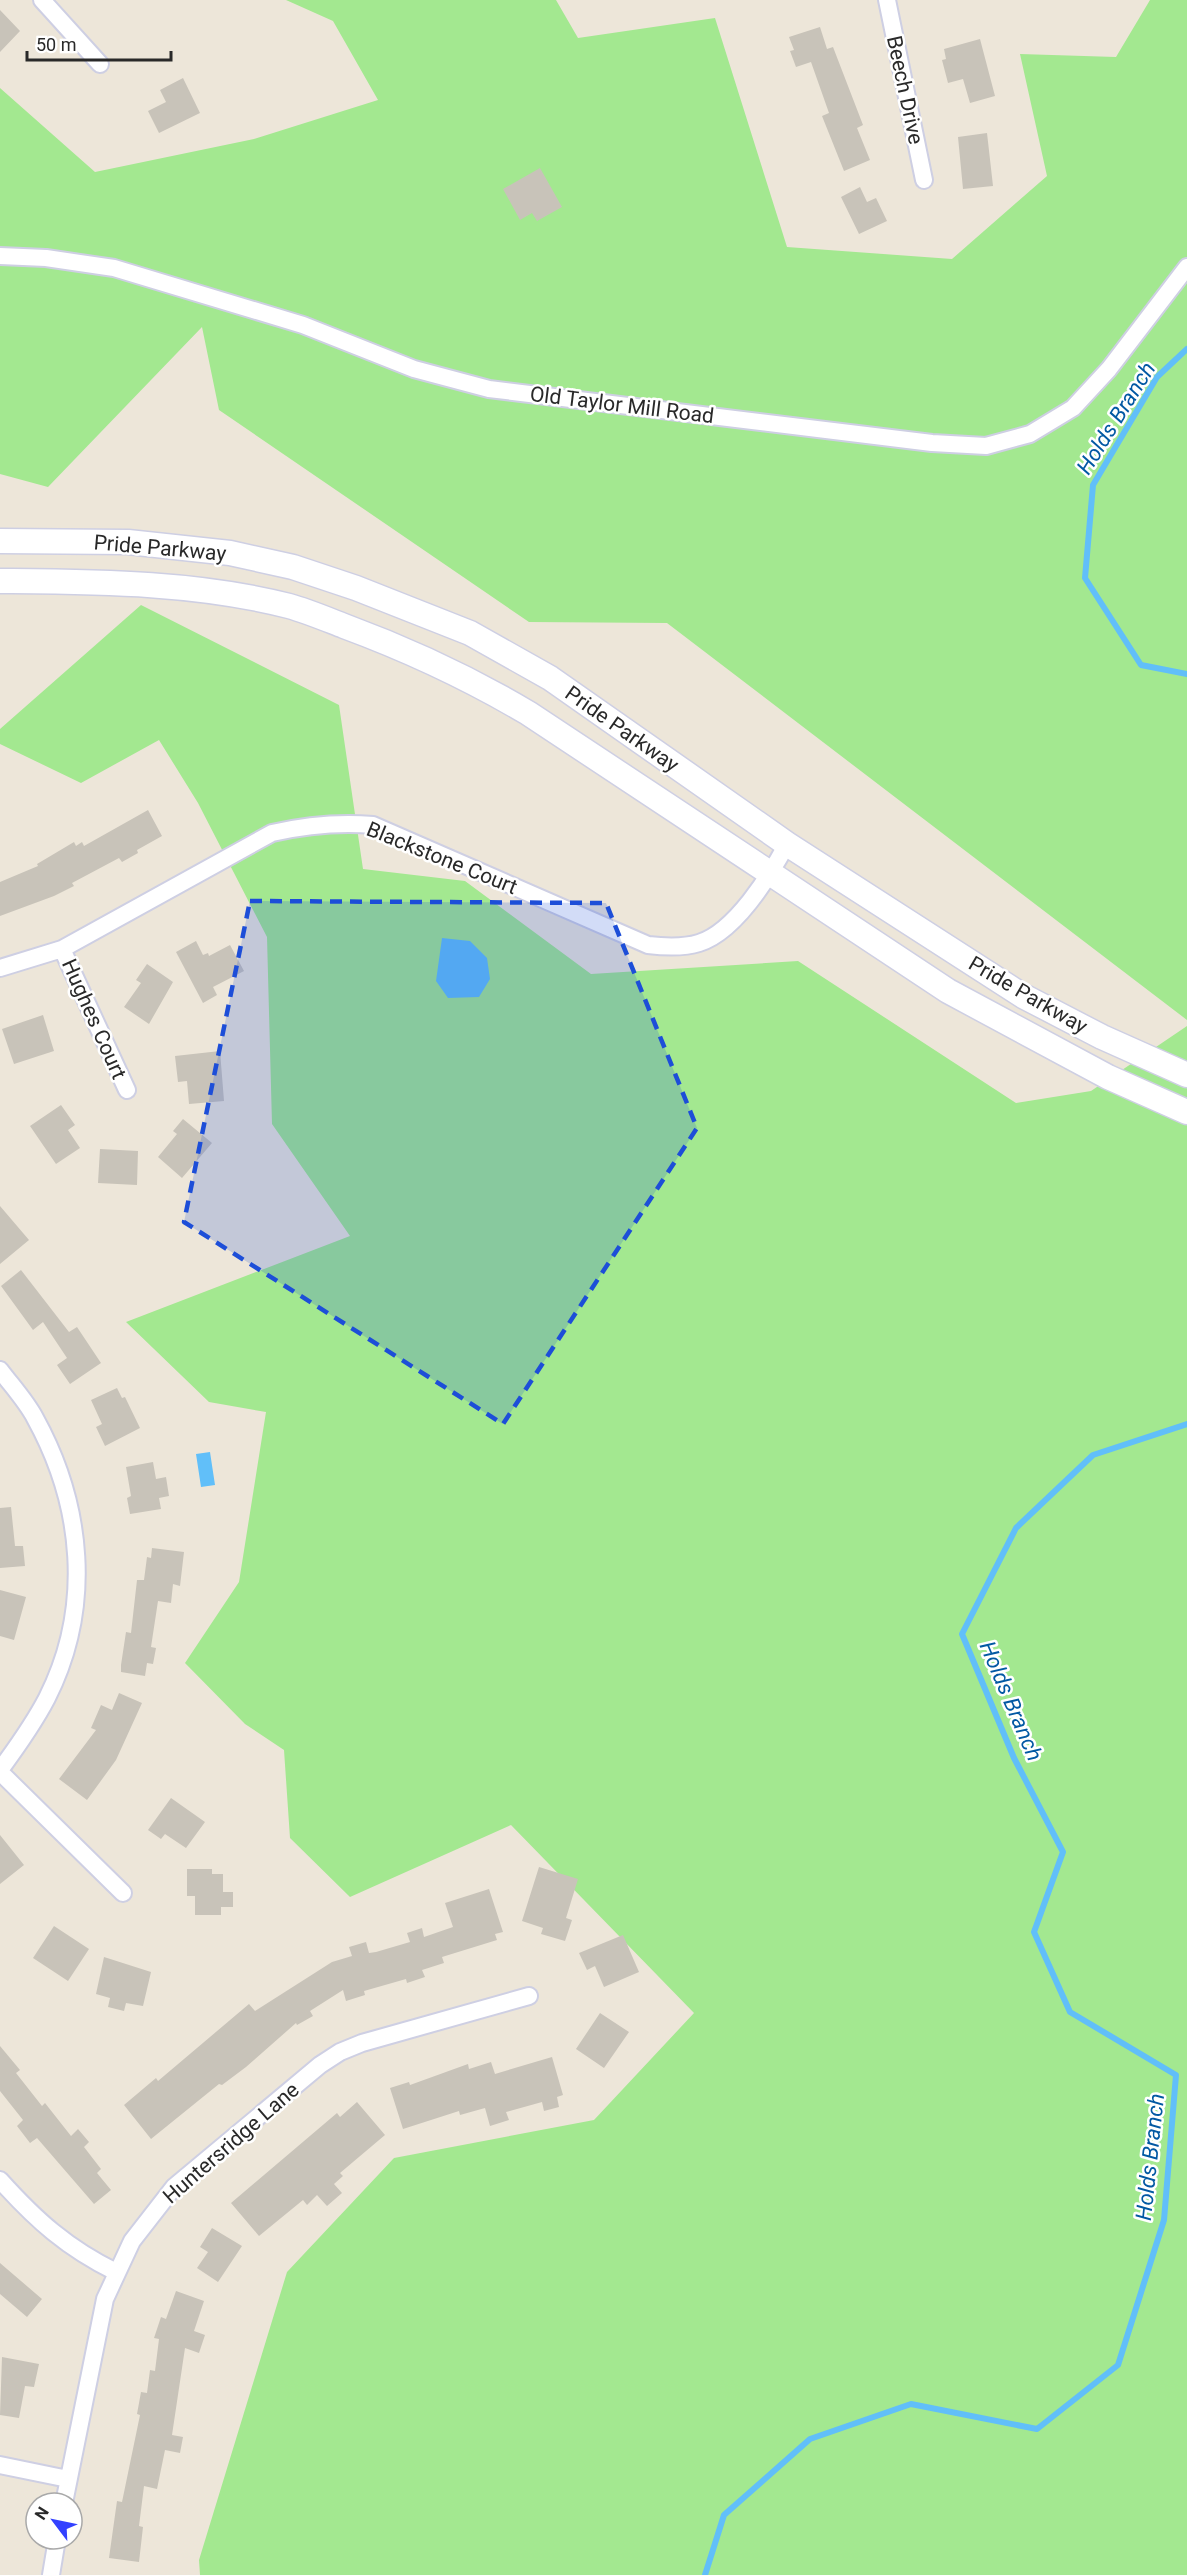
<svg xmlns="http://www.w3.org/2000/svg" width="1187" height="2575" viewBox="0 0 1187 2575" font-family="Roboto,sans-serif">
  <rect width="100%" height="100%" fill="#ede6d9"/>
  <path fill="#a3e890" d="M286,0H556L578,38L715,18L787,247L952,259L1047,176L1020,54L1116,57L1150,0H1187V1020L667,623L529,622L219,410L202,327L48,487L0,474V88L95,172L254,139L378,100L333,21Z
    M141,605L339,705L363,869L465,881L591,974L798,961L1016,1103L1091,1091L1187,1026V2575H200L199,2560L287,2272L394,2158L594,2120L694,2013L511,1825L350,1897L290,1838L284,1750L245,1724L185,1663L239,1582L266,1412L209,1402L126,1322L350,1236L272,1124L267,937L198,803L159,740L81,783L0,744V729Z"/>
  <path fill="#61bff9" d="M442,938L470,941L487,958L490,979L479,997L448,998L436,981Z
    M210,1452L215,1485L201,1487L196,1454Z"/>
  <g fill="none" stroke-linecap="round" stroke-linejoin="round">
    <path stroke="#61bff9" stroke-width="6" d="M1187,349L1157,377L1093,485L1085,578L1141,665L1187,674
      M705,2575L724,2515L810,2439L911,2404L1037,2429L1118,2365L1164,2220L1176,2075L1070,2012L1034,1932L1063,1852L1014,1758L962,1634L1016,1528L1093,1455L1187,1424"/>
  </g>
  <path fill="#c8c3b9" d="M0,10L20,31L0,52Z
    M820,27L827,49L833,47L863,125L857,128L870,160L844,171L822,116L829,113L811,62L796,67L790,51L794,50L789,37Z
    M980,39L995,96L970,103L963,79L948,83L942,60L946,59L944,49Z
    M183,78L200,113L159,133L148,111L166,102L160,90Z
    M987,133L993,186L963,189L958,137Z
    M540,168L562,207L537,221L532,213L520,220L503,189Z
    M860,187L867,202L876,198L887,221L859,234L841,197Z
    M148,810L162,836L137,850L138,853L122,862L119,858L72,883L74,886L54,896L0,916V882L38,866L37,864L74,842L76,846L82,842L84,846Z
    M196,941L203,955L208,953L209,956L230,945L244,971L213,987L217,995L203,1003L176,952Z
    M147,964L173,982L149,1024L124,1007L141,983L136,980Z
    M43,1015L54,1051L14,1064L2,1029Z
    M220,1051L224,1101L189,1104L187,1081L178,1082L175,1056Z
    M61,1105L75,1125L68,1130L80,1148L56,1164L30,1126Z
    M183,1119L212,1143L182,1178L158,1157L177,1134L173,1131Z
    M100,1149L138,1151L137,1185L98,1183Z
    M0,1206L29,1240L0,1264Z
    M21,1270L69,1332L77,1327L101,1363L70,1384L57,1365L67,1358L43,1322L33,1330L1,1286Z
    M117,1388L122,1398L125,1397L140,1428L105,1446L96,1427L102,1424L91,1400Z
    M153,1462L156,1479L166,1477L169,1496L159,1498L161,1509L130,1514L127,1498L131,1496L126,1467Z
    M11,1507L15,1546H23L25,1566L0,1568V1508Z
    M152,1548L184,1552L180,1586L173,1584L171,1603L158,1601L151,1647L156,1648L153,1664L147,1663L145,1676L121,1672V1665L126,1632L131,1633L137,1580H144L147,1557L151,1558Z
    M0,1590L26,1597L14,1640L0,1636Z
    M119,1693L142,1703L116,1760L87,1800L59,1779L96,1730L91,1728L101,1705L112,1710Z
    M171,1798L205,1822L186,1848L165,1834L161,1839L148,1830Z
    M0,1835L24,1865L0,1884Z
    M539,1867L578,1879L566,1918L572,1920L565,1941L541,1934L543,1928L522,1921Z
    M187,1869H212V1874H223V1892H233V1907H221V1915H195V1896H187Z
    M489,1889L503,1932L495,1934L497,1940L442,1957L444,1963L422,1970L425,1977L407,1983L406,1979L364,1991L365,1995L346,2001L343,1990L310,2011L313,2016L297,2025L296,2023L246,2067L222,2085L219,2084L151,2139L124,2105L156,2078L158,2081L249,2004L255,2011L332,1962L352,1956L349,1947L366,1942L369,1953L376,1952L410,1942L407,1933L422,1928L424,1937L453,1927L445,1903Z
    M54,1926L89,1949L68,1981L33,1958Z
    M623,1935L639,1972L604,1987L595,1966L587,1970L579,1953Z
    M104,1957L151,1972L143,2006L126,2003L124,2011L108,2007L110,1998L96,1994Z
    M600,2013L629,2032L604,2068L576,2049Z
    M0,2046L20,2070L16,2073L42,2106L45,2103L71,2136L78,2129L89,2142L84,2147L101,2169L97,2173L111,2190L94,2204L37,2138L30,2143L17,2126L23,2120L0,2091Z
    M552,2057L563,2095L557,2097L559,2107L544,2111L542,2102L506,2112L509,2120L490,2126L485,2108L460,2115L459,2111L403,2129L390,2088L409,2082L410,2085L468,2064L469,2069L491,2062L495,2074Z
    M357,2102L385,2135L340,2173L343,2176L334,2184L342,2193L327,2206L317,2195L307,2205L303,2200L259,2236L231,2203L337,2113L340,2117Z
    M212,2228L242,2246L218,2282L197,2268L208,2252L200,2247Z
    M0,2263L42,2299L27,2317L0,2294Z
    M176,2291L204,2301L194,2331L205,2335L199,2353L185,2348L172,2435L183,2437L180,2453L165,2450L157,2489L144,2486L139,2526L143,2527L139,2562L109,2558L117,2501L122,2502L140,2415L137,2414L141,2392L147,2393L150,2370L155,2371L159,2339L154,2338L161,2317L166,2319Z
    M2,2357L39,2364L34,2387L25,2386L19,2418L0,2415Z"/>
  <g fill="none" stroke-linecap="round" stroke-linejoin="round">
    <defs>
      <path id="minor" d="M42,0L100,64
        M887,0L924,180
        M0,256L46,258L114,268L303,325L414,369L489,389L932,443L986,446L1030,434L1073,408L1109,369L1187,267
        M62,949L127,1090
        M0,968L62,949L272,833C307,825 337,822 373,825L648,945C665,947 683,948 699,943C735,932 770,875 787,844
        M0,1370C12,1386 26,1401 35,1418C83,1505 93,1607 47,1698C34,1723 17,1747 0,1770
        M0,1772L123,1893
        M0,2180C36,2220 67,2248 116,2272
        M0,2465L68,2479
        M64,2503L105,2299L132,2241L174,2187L320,2065L340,2052L362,2043L529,1996
        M51,2575L57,2539"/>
      <path id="secondary" d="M0,541L128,542L230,553L293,567L356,588L470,633L550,678L787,844L1023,996L1102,1037L1187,1075
        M0,581C96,582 195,582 289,606C307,611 326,619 344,626C409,650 469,678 528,713L948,991L1108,1077L1187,1112"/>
    </defs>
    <use href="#minor" stroke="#cecfe3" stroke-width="20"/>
    <use href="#secondary" stroke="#cecfe3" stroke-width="27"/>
    <use href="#minor" stroke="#fff" stroke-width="16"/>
    <use href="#secondary" stroke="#fff" stroke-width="24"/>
  </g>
  <path fill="#1d4ed8" fill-opacity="0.2" stroke="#1d4ed8" stroke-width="4.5" stroke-dasharray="12 8" stroke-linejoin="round" d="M250,901L606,903L697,1128L503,1424L184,1222Z"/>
  <g text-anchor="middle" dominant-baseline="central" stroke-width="5" stroke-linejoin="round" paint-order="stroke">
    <g font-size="21" fill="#292929" stroke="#fff">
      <text transform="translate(905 90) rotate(78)">Beech Drive</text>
      <text transform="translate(622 405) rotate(7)">Old Taylor Mill Road</text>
      <text transform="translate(160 548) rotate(5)">Pride Parkway</text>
      <text transform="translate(622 729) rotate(35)">Pride Parkway</text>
      <text transform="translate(442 858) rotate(22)">Blackstone Court</text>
      <text transform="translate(1028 995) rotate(30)">Pride Parkway</text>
      <text transform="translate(94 1019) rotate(66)">Hughes Court</text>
      <text transform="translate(231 2143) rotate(-41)">Huntersridge Lane</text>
    </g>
    <g font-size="22" font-style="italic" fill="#0259a3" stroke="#fff">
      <text transform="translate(1116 418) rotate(-58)">Holds Branch</text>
      <text transform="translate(1011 1701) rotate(67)">Holds Branch</text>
      <text transform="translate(1150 2157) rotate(-84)">Holds Branch</text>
    </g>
  </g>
  <g transform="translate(54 2521) rotate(302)"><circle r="28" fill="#ffffff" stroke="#a9a9a9" stroke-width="1.5"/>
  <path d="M0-4.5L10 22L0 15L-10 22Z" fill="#3341ff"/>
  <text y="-9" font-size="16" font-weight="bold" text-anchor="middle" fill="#292929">N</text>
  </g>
  <path d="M27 51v9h144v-9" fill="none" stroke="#292929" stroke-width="3"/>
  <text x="36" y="51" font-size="18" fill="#292929" stroke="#ffffff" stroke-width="4.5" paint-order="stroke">50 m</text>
</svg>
